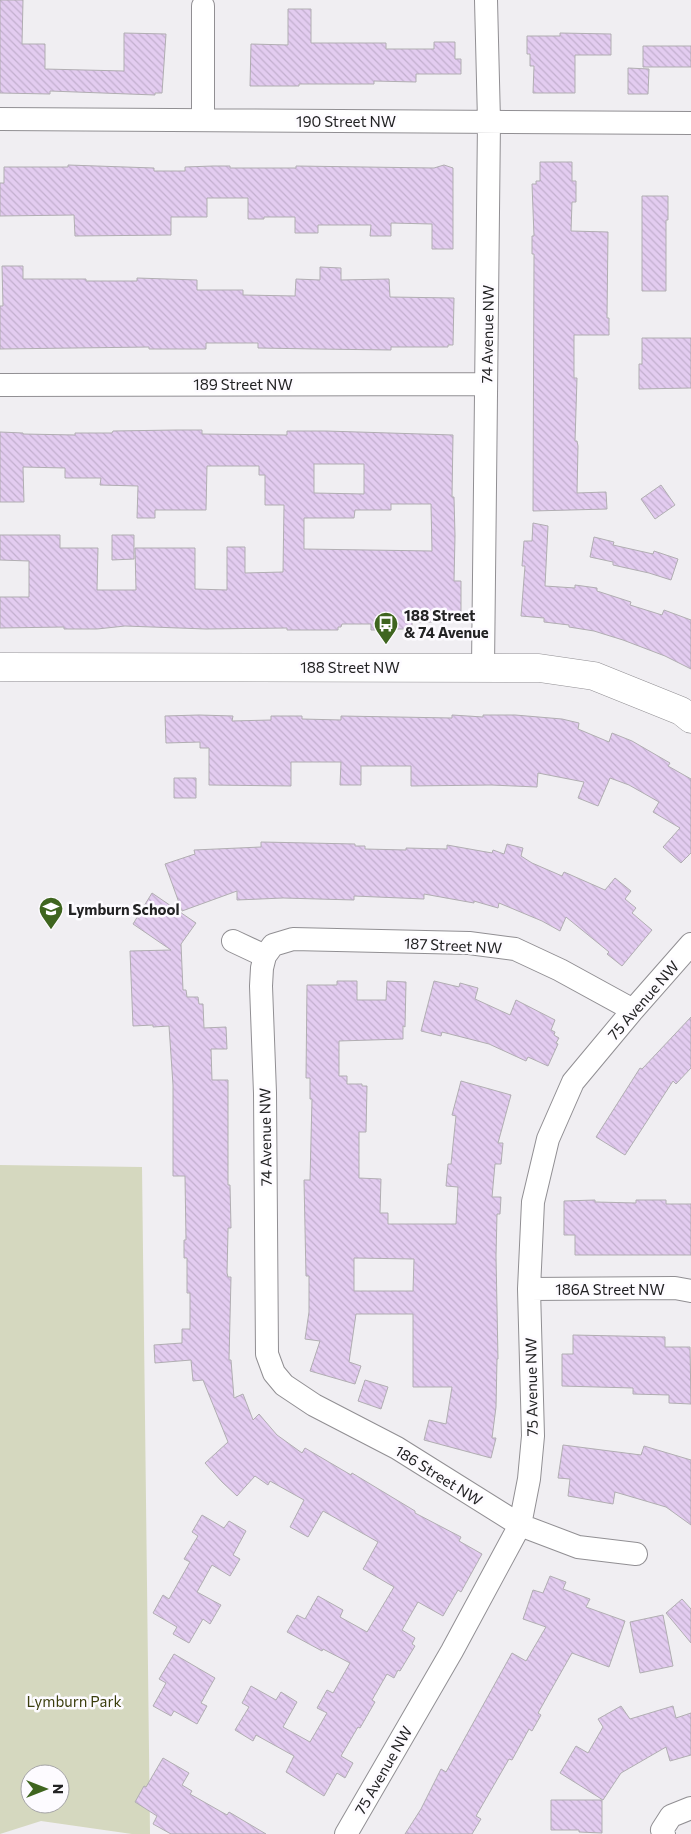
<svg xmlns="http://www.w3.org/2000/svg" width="691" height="1834" viewBox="0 0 691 1834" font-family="Commissioner,sans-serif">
  <defs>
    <pattern id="building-back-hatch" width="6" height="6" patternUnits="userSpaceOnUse" patternTransform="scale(1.25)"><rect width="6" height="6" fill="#e3ccf0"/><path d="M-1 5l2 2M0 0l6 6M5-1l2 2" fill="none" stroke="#c2afce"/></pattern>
  </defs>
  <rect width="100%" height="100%" fill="#f0eef2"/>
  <path fill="#d5d8bf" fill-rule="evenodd" d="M0,1165L142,1167L150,1834H132L41,1821L0,1834ZM30,1774H60V1804H30Z"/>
  <path fill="url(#building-back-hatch)" stroke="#b1aeb2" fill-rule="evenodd" d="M0,0H23L22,44H45V69L124,71V33L166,34L162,93H155V95L50,91V94L0,93Z
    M288,9H311V43H386V49H434V42H455V59H461V74H416V82L374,81V84H299V86H250L251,44L288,45Z
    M560,33L611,34V55H575V93H533L534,66H530V54H527V36H560Z
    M643,46H691V67H643Z
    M628,68L649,69L648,94H628Z
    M540,162H572V181H576V202H572L571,231L608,232L607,318H609V335H574V378H577L575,441H577L578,446L577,493L606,492L607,509L533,511L534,254H532V236H534L532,184H536V181H540Z
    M68,165L154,168V171H185V167L213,166H230V168H296V166L434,168L444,165L453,168V249H432V224L391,223V236H370L371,225H318V233H295V217H264V219H248V198H207V217H171V235L75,236L74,215L0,216V183H4V167H68Z
    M642,196H668V220H666V291H642Z
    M2,266H23V279H86V281H137V278L197,280V290H243V295L295,296L296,279L320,280V267L341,268V280L389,279L390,297L454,298L453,345H448V347H391V350L317,349L258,348V343H206V349H149V347L0,349V306H3Z
    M642,338H691V388L639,389V364H642Z
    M176,430H202V434L287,435V431H326L453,435L452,497H454L455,536L454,581H461V617H450V622H412V629H387V630H371V624H342L341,627H338V630H287V628L206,629L125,626L97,629H64V627L0,628V597H29V561L0,560V535H60V548H98L97,590H136L135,548H195V589L227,590V547H245V573L283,572L284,505H265V475H259V466H207L206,510H155V518H137L138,486L100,485L101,478H65V468L23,467L24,502H0V432L23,433V434L75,435V433H112L113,431ZM314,464H364V494L314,493ZM391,504H431L432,551L304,549V518H354L355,510H391Z
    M661,485L675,505L655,519L641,499Z
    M533,523L548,526L545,586L575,588V585L597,588V591L631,602L630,605L662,615L664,610L691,620V669L665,656L623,640L594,631L569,627V625L544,622V618L521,616L525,566H522L524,541H532Z
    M112,535H134V559L112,560Z
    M594,537L614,542L613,545L653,554L654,551L678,559L671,580L649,573L613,565V562L590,557Z
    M199,715L233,716L232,721L271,720V716H302V719L341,720V716L452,718V715L483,717V715H515L562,719L579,723L578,729L609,742L612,733L632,741L670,763L668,766L691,779V853L681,863L663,847L680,828L653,812L659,802L629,785L610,778L598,806L578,798L584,782L538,773L537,787L491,785L411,786V766H361V785H340L341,762H291V786L209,785V748H200V742L166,743L165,716Z
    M174,778H196V798H174Z
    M261,842L355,844V846H365V849L406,850V848L447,849V845L492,853L493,850L504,854L507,844L523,848L521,856L532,863L562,876L564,872L605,890L615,878L631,891L625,899L636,908L632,913L652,930L622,966L607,954L609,952L566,917L560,931L542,921L499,903L498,908L474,901V903L424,894V899L354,896V900L283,898L237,900V891L182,911L165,864L195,854L194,850L261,847Z
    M152,893L196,923L181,944L183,990H186L187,997H198L199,1004H203L204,1028L226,1027L227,1049H211L212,1080H228V1185H230L231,1228H228V1231L227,1273L228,1277H231L229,1360H231L234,1398L243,1394L253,1420L259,1414L277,1435L302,1453L305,1448L351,1475L352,1473L415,1511V1513L461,1537L459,1541L482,1554L461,1592L458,1590L443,1616L418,1602L402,1630L415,1638L412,1644L415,1646L400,1671L398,1670L394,1678L387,1674L372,1700L375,1702L360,1728L358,1727L341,1756L353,1763L345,1778L337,1773L324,1796L286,1772L294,1756L256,1735L253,1741L235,1730L249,1707L242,1703L251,1686L276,1700L281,1692L297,1702L283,1727L310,1742L327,1713L317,1708L327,1690L333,1693L350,1663L323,1649L322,1651L287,1632L297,1615L305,1619L318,1596L343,1610L340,1617L367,1632L394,1587L363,1569L378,1542L323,1511L308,1537L290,1527L304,1500L270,1481L268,1485L255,1476L237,1496L222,1482L205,1463L228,1442L203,1380L193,1381L191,1360L155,1363L154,1345L182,1343V1329H190V1293H187V1258H184V1240H186L185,1176H173V1085L169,1026L153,1027V1025L133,1026L130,951L171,950L133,924Z
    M337,981H357V1000H386L387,981L406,982L405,1027L403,1026V1039L339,1041V1076H347V1084H362V1086H367L366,1132H359V1178L381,1179L380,1213H388V1224H456L458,1187L446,1186L448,1164H451L456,1116L452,1115L461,1081L511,1095L498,1143H503L501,1164H495L492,1197H501L500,1214H497L496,1256L498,1359H497L496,1407L492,1438H496L491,1458L424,1440L429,1420L446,1424L452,1387H413V1314H356L349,1362L361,1366L355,1384L310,1371L320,1341L305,1339L309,1312V1276H306L304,1180H310L312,1099H310V1078H306L307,985H337ZM354,1258L414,1259L413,1291H354Z
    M434,981L459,987L460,983L478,988L475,999L510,1015L516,1000L555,1020L551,1030L555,1032L554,1035L559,1038L556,1043L558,1044L548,1066L528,1057L526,1061L489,1044L442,1032L441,1036L421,1031Z
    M691,1017V1068L676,1084L673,1081L625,1155L596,1137L640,1068L642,1069Z
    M595,1200V1202L636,1203V1200H666V1204H691V1255H575V1235H564V1201Z
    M573,1335L665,1337V1347H690L691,1404L669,1403V1395L633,1394V1388L562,1386V1354H573Z
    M365,1380L388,1387L381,1409L358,1401Z
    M563,1445L641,1455L644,1446L691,1460V1525L666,1507L615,1492L613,1504L568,1496L570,1479L558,1478Z
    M202,1515L224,1528L229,1521L246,1531L233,1555L240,1559L230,1576L212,1565L197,1592L221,1605L210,1624L203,1619L189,1643L173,1634L177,1627L153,1613L163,1595L169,1599L190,1562L184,1559L198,1536L192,1532Z
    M550,1576L566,1582L563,1589L590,1599L586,1607L625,1621L609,1667L572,1653L538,1713L541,1715L532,1731L529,1729L512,1760L509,1759L476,1816L481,1819L472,1834H405L421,1809L441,1769L446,1772L512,1653L526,1661L546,1627L523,1619L533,1590L543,1593Z
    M682,1599L691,1609V1643L666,1613Z
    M663,1615L673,1666L640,1673L630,1622Z
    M174,1654L215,1678L201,1703L207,1706L197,1724L174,1711L171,1716L153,1706L166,1683L159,1679Z
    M621,1706L630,1719L673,1706L676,1718L691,1713V1755L670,1761L666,1747L621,1773L603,1800L560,1773L576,1746L588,1753L603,1727L598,1719Z
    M163,1758L189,1773L182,1785L192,1791L190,1794L227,1815L229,1812L266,1834H171L153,1824L157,1816L135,1802L144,1786L146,1787Z
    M551,1800H602V1833L579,1832V1830H551Z"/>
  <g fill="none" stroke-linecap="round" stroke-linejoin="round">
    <defs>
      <path id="minor" d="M203,6V120
        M0,119L691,123
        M0,385L486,384
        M483,668L489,121L486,0
        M233,941L265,956L262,968L261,986L265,1093L267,1354L274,1373L284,1385L314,1405L397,1448L520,1525L578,1547L636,1554
        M265,956L273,945L293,939L469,943L515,949L560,970L633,1010
        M529,1289L675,1288L691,1291
        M346,1834L452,1651L520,1525L529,1479L533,1436L529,1289L533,1202L548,1139L573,1082L633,1010L691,944
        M664,1834L662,1830L671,1816L691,1808"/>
      <path id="tertiary" d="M0,667L539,668L594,676L681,711L691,719"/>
    </defs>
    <use href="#minor" stroke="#918f93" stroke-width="24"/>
    <use href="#tertiary" stroke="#918f93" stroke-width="29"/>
    <use href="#minor" stroke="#fff" stroke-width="22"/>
    <use href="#tertiary" stroke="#fff" stroke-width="28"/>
  </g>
  <defs>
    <symbol id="bus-pin" viewBox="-11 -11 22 30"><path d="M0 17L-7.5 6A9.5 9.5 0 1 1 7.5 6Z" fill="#3f651f" stroke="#fdfbff"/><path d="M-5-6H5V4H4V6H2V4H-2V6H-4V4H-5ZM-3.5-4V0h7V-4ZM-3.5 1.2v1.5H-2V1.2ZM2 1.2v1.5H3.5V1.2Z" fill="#fff"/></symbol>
    <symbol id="school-pin" viewBox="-11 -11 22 30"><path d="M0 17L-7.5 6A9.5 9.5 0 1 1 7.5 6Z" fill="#3f651f" stroke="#fdfbff"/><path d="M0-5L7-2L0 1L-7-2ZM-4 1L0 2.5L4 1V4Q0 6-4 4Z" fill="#fff"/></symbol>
  </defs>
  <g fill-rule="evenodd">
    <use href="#bus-pin" x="372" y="610" width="28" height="38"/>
    <use href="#school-pin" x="37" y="895" width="28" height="38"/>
  </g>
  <g text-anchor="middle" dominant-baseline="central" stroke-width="5" stroke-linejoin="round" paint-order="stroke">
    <g font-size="15" fill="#232324" stroke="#fdfbff">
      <text x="346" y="121">190 Street NW</text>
      <text transform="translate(487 334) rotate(-89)">74 Avenue NW</text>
      <text x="243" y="384">189 Street NW</text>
      <text x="350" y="667">188 Street NW</text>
      <text transform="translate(453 945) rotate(3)">187 Street NW</text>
      <text transform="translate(643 1000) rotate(-49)">75 Avenue NW</text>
      <text transform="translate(265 1137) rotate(-91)">74 Avenue NW</text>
      <text x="610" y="1289">186A Street NW</text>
      <text transform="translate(531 1387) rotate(-91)">75 Avenue NW</text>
      <text transform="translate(439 1475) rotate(32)">186 Street NW</text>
      <text transform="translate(383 1770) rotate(-60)">75 Avenue NW</text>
    </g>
    <g font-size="15" font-weight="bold" fill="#232324" stroke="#fdfbff" text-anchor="start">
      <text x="404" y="615">188 Street<tspan x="404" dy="17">&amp; 74 Avenue</tspan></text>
      <text x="68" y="909">Lymburn School</text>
    </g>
    <g font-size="15" fill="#3b3e0d" stroke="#fdfbff">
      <text x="74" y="1701">Lymburn Park</text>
    </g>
  </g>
  <g transform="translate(45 1789) rotate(90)"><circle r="24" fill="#fdfbff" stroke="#a6a5a7"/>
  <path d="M0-4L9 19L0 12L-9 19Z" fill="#3f651f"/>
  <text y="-8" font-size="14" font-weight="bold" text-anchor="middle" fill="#232324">N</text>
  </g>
</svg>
